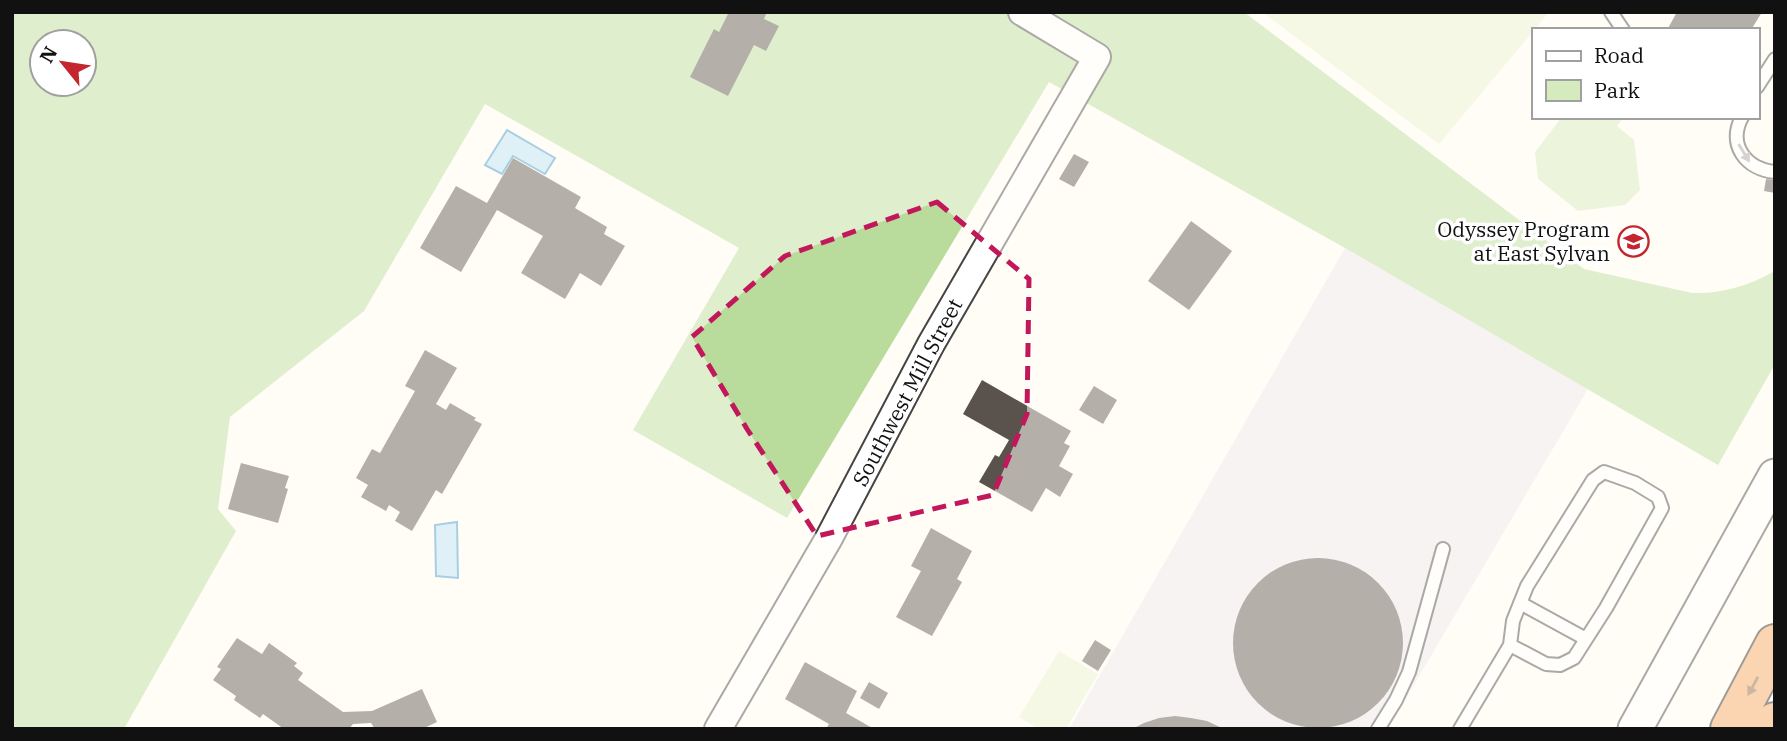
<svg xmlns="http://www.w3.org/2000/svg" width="1787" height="741" viewBox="0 0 1787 741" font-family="'IBM Plex Serif',serif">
  <rect width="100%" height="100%" fill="#fffdf5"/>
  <path fill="#eee6ef" d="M1345,248L1588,389L1388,729H1069Z"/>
  <path fill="#d5ebbd" d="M1562,117H1624L1617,126L1634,140L1640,190L1625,205L1578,211L1538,179L1535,152Z"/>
  <path fill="#b9dc9c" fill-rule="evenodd" d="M12,12H1244L1584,269L1692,293C1722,294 1748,286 1775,271V364L1718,465L1345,248L1049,82L787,518L633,430L739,248L485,104L364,311L230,417L218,509L236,531L124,729H12ZM42,42H84V84H42Z"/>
  <path fill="#e6f2cf" d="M1262,12H1549L1439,144Z
    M1059,651L1098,674L1066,729H1039L1019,717Z"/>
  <path fill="#b9e0f7" stroke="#3f96cf" stroke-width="2" d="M507,130L555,158L545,174L513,156L502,174L485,165Z
    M457,522L458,578L436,576L435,525Z"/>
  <path fill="#5a524d" d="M729,12H762L766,14L764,19L779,26L766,51L754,45L728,96L690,77L714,29L719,32Z
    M1677,12H1762L1751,30H1667Z
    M1074,154L1089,162L1074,187L1059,179Z
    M513,158L581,197L575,208L607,227L604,234L625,246L601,286L580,273L565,299L521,273L543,236L497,210L461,272L420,248L456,186L487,203Z
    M1766,179L1775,180V193L1764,191Z
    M1191,221L1232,251L1189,310L1148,281Z
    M425,350L457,368L436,404L446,410L450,403L476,418L474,420L482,424L442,494L436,490L412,531L395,521L400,512L389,505L386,511L361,497L368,485L356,478L372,449L380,453L415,391L405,386Z
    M982,380L1071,431L1064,443L1070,446L1059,466L1073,474L1060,497L1046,488L1032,512L979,482L995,455L999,457L1009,440L963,414Z
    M1094,386L1117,400L1103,424L1079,410Z
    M241,463L289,476L285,488L288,489L278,523L228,509Z
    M931,528L972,551L957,579L962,582L932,636L896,617L921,571L911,566Z
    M1233 643a85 85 0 1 1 170 0a85 85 0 1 1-170 0Z
    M237,638L262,654L269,643L297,663L294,666L303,673L298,680L343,712L372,711L422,689L437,722L422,729H375L371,723L353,724L349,729H284L263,714L260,718L234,700L236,696L213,680L221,669L217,667Z
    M1095,640L1111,650L1098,671L1082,661Z
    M805,662L857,691L846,713L874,729H826L829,724L785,699Z
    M869,682L888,693L879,709L860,698Z
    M1175,716L1191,718L1207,721L1224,729H1132L1144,723L1159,718Z"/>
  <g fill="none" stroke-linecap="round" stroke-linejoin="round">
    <defs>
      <path id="service" d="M1611,12L1623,30
        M1757,87L1775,59
        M1742,117C1727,145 1746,169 1775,172
        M1520,603L1586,639
        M1378,729L1396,700L1409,672L1443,549
        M1460,729L1510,645L1513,621L1527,586L1593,480L1604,472L1635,483L1658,497L1662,508L1606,608L1574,658L1560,665L1546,664L1510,645"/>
      <path id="minor" d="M718,729L829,538L931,344L1097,57L1022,12"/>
      <path id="tertiary" d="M1635,729L1775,476"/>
      <path id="motorway" d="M1730,729L1775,644
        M1771,729L1775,722"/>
    </defs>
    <use href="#service" stroke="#444" stroke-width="16"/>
    <use href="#minor" stroke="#444" stroke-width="30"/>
    <use href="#tertiary" stroke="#444" stroke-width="37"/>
    <use href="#motorway" stroke="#222" stroke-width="42"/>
    <use href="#service" stroke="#fff" stroke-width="12"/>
    <use href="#minor" stroke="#fff" stroke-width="26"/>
    <use href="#tertiary" stroke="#fff" stroke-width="33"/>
    <use href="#motorway" stroke="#f5a25d" stroke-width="38"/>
  </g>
  <defs><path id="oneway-solid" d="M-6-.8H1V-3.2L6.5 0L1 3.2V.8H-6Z" transform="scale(1.75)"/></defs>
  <use fill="#a0a0a0" href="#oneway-solid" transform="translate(1744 153) rotate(59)"/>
  <use fill="#8e613b" href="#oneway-solid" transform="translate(1753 686) rotate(118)"/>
  <path d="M0 0H1787V741H0ZM937,202L1029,279L1027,414L993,495L817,536L747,429L692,337L785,256Z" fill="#fffdf5" fill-opacity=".55" fill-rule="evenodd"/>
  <path fill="none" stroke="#c2185b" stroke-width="5" stroke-dasharray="14 9" stroke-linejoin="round" d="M937,202L1029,279L1027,414L993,495L817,536L747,429L692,337L785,256Z"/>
  <defs>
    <symbol id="school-ring" viewBox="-11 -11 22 22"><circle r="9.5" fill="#fff" stroke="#c4262e" stroke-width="1.5"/><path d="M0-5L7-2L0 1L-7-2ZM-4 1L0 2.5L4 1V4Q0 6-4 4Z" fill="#c4262e"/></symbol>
  </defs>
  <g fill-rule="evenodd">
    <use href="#school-ring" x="1616" y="224" width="35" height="35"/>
  </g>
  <g text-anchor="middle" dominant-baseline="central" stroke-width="7" stroke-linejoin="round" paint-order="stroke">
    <g font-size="21" fill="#111" stroke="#fff" text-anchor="end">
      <text x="1610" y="229">Odyssey Program<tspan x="1610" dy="24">at East Sylvan</tspan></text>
    </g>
    <g font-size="21" fill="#111" stroke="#fff">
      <text transform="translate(907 392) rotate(-62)">Southwest Mill Street</text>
    </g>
  </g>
  <rect width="1787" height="741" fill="none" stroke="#111111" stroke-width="28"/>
  <rect x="1532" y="28" width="228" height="91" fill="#ffffff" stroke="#a0a0a0" stroke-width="2"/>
  <rect x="1546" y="51" width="35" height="10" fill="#ffffff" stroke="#a0a0a0" stroke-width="2"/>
  <text x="1594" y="63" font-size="21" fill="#111111">Road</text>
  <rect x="1546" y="80" width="35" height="21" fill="#d5ebbd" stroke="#a0a0a0" stroke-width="2"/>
  <text x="1594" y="98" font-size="21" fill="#111111">Park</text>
  <g transform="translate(63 63) rotate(300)"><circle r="33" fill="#ffffff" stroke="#a0a0a0" stroke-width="2"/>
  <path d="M0-5L12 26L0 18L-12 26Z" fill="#c4262e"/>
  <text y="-10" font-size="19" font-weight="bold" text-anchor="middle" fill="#111111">N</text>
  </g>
</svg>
